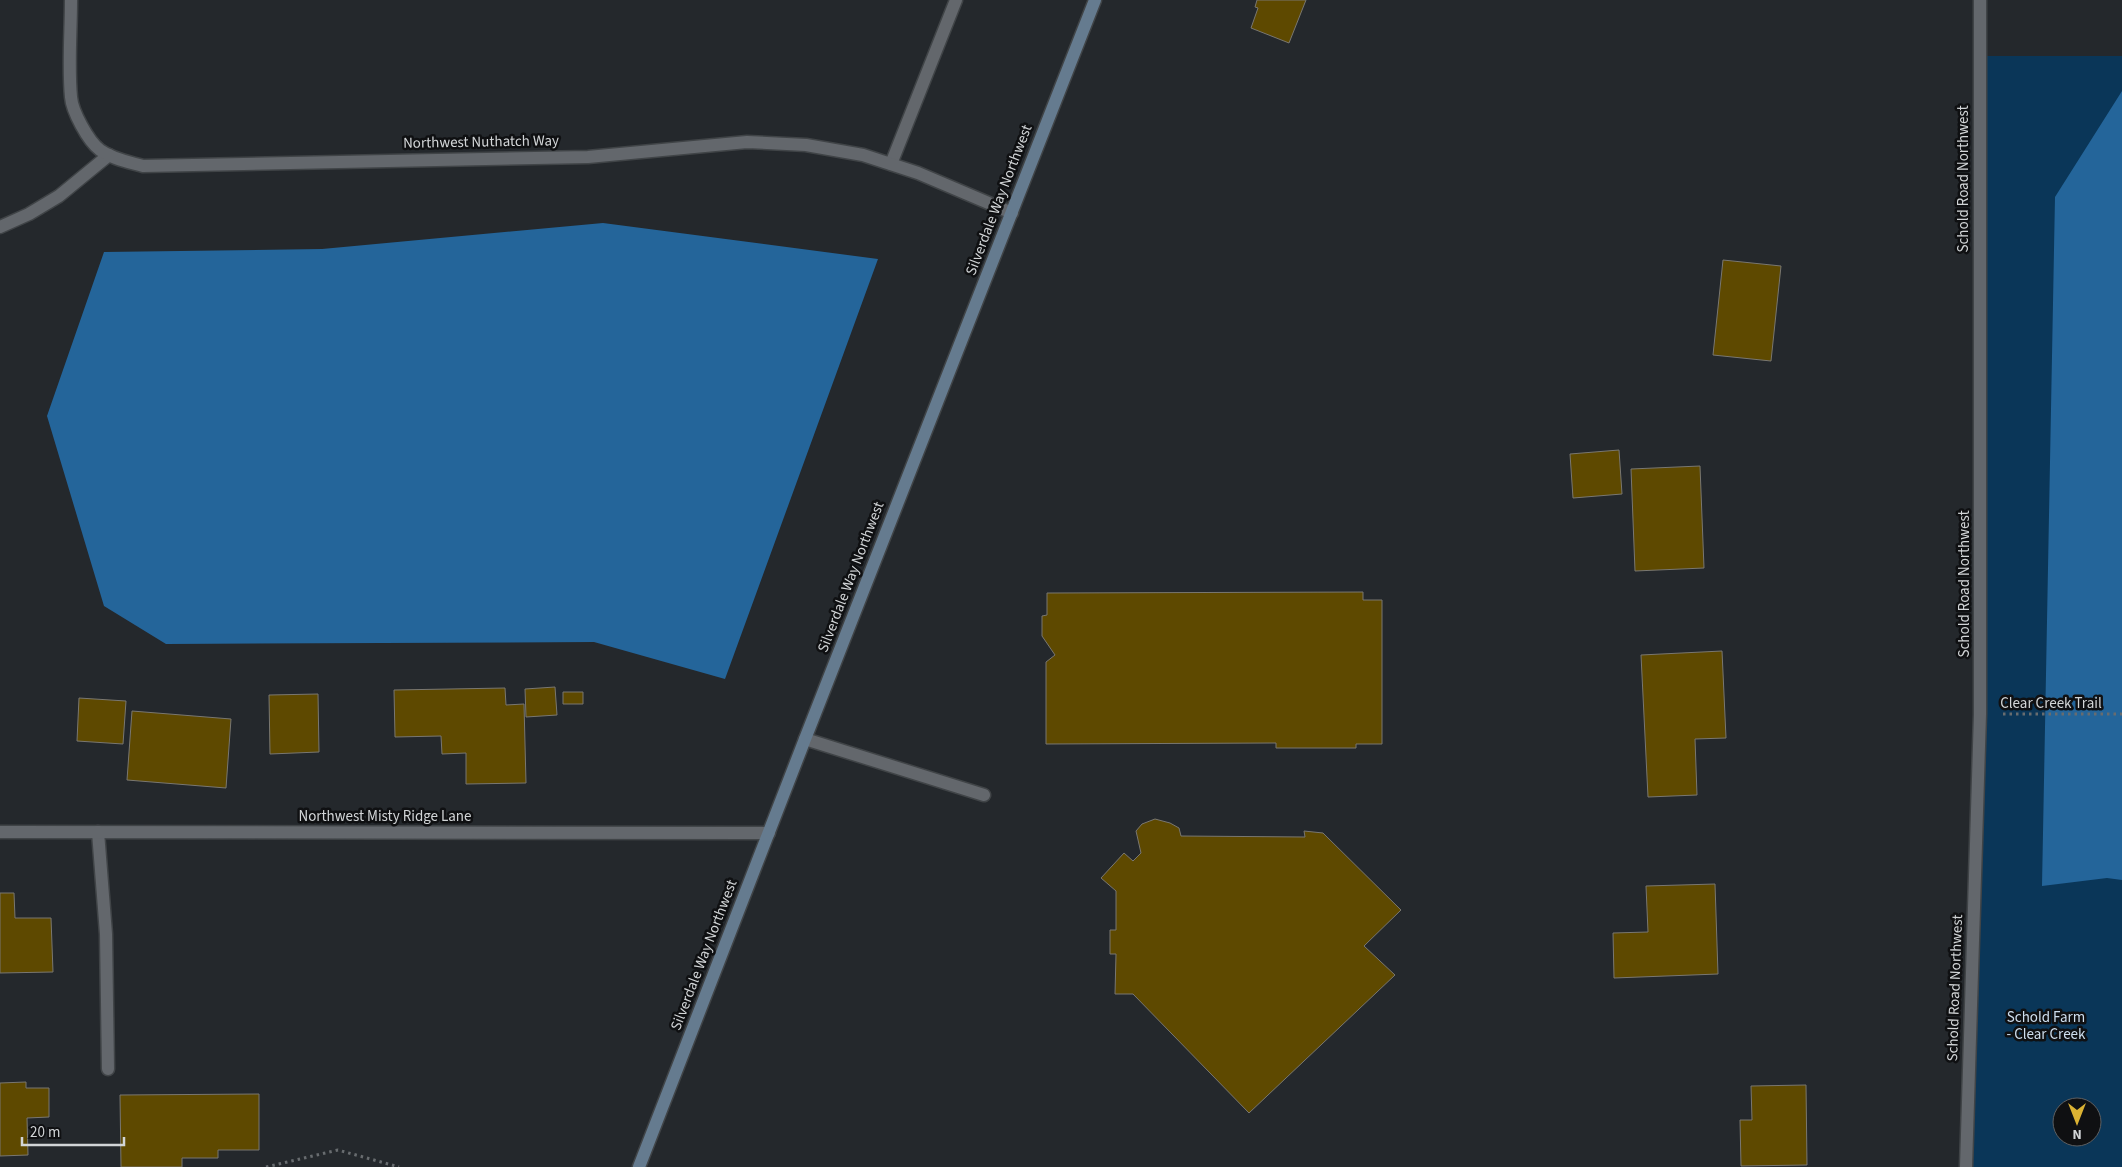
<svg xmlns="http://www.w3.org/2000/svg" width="2122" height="1167" viewBox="0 0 2122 1167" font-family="'Source Sans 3',sans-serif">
  <rect width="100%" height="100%" fill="#24282c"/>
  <path fill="#0a3658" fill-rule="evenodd" d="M1980,56H2122V1167H1966L1980,714ZM2062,1107H2092V1137H2062Z"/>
  <path fill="#24659a" d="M2122,91V880L2107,878L2042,886L2055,197Z
    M603,223L878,259L725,679L594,642L166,644L104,606L47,416L104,252L322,249Z"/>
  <path fill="#5e4900" stroke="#797771" d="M1257,0H1306L1289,43L1251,28L1258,8L1255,7Z
    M1723,260L1781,266L1771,361L1713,355Z
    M1619,450L1622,494L1573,498L1570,454Z
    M1700,466L1704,568L1635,571L1631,469Z
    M1363,592V600H1382V744H1356V748H1276V743L1046,744V662L1055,655L1042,636V616L1047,615V593Z
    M1722,651L1726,738L1695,739L1697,795L1648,797L1641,655Z
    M555,687L557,715L526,717L525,689Z
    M505,688L506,705L524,704L526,783L466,784V753L442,754L441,736L395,737L394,690Z
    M563,692H583V704H563Z
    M318,694L319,752L270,754L269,695Z
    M79,698L126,701L123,744L77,741Z
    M132,711L231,719L226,788L127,780Z
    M1155,819L1170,823L1179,828L1181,836L1305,837L1304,831L1323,833L1401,910L1364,946L1395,975L1249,1113L1133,994H1115L1116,954H1110V930H1116V891L1101,878L1124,853L1133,861L1141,853L1136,831L1142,824Z
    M1715,884L1718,974L1614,978L1613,933L1648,932L1646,886Z
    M0,893H14L15,918H51L53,972L0,973Z
    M26,1082V1088H49V1117L27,1118L28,1155L0,1156V1083Z
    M1806,1085L1807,1165L1741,1166L1740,1120H1752L1751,1086Z
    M259,1094V1150H218V1158H182V1167H121L120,1095Z"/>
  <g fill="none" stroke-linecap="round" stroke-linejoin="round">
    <defs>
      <path id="lane" d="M891,164L956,0
        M0,227L29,214L59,196L109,155
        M805,739L984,795
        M98,832L106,934L108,1069"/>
      <path id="street" d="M71,0C71,32 68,65 71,97C72,111 88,141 100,150C112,159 129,162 143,166L588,157L747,142L806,145L863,155L918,173L1012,213
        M0,832L769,833
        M1966,1167L1980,714V0"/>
      <path id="secondary" d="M639,1167L805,739L1095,0"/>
    </defs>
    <use href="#lane" stroke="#404447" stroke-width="15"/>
    <use href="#street" stroke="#404447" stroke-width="15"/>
    <use href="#secondary" stroke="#404447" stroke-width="15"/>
    <path stroke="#686c6f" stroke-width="3" stroke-dasharray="2.5 4" stroke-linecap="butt" d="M2003,714H2122
      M266,1167L338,1150L399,1167"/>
    <use href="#lane" stroke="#63676c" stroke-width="12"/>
    <use href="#street" stroke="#63676c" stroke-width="12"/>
    <use href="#secondary" stroke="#657b8f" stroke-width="12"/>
  </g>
  <g text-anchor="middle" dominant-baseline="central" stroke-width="5" stroke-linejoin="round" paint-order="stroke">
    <g font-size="15" fill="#d2d5d7" stroke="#0f1012">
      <text transform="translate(481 142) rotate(-1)">Northwest Nuthatch Way</text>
      <text transform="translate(1963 179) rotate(-90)">Schold Road Northwest</text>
      <text transform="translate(999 200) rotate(-69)">Silverdale Way Northwest</text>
      <text transform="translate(851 577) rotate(-69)">Silverdale Way Northwest</text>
      <text transform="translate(1964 584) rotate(-90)">Schold Road Northwest</text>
      <text x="2051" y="703">Clear Creek Trail</text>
      <text x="385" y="816">Northwest Misty Ridge Lane</text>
      <text transform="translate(704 955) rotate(-69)">Silverdale Way Northwest</text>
      <text transform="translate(1955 988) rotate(-88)">Schold Road Northwest</text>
    </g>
    <g font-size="15" fill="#cedeee" stroke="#0f1012">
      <text x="2046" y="1017">Schold Farm<tspan x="2046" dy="17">- Clear Creek</tspan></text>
    </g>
  </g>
  <g transform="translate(2077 1122) rotate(180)"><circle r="24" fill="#0f1012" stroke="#5d5f61"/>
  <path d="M0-4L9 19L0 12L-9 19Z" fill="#dbb233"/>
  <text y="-8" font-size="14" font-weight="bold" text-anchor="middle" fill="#d2d5d7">N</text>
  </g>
  <path d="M22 1137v8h102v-8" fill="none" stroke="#d2d5d7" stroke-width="2.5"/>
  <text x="30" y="1137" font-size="15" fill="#d2d5d7" stroke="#0f1012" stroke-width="4" paint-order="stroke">20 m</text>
</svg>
